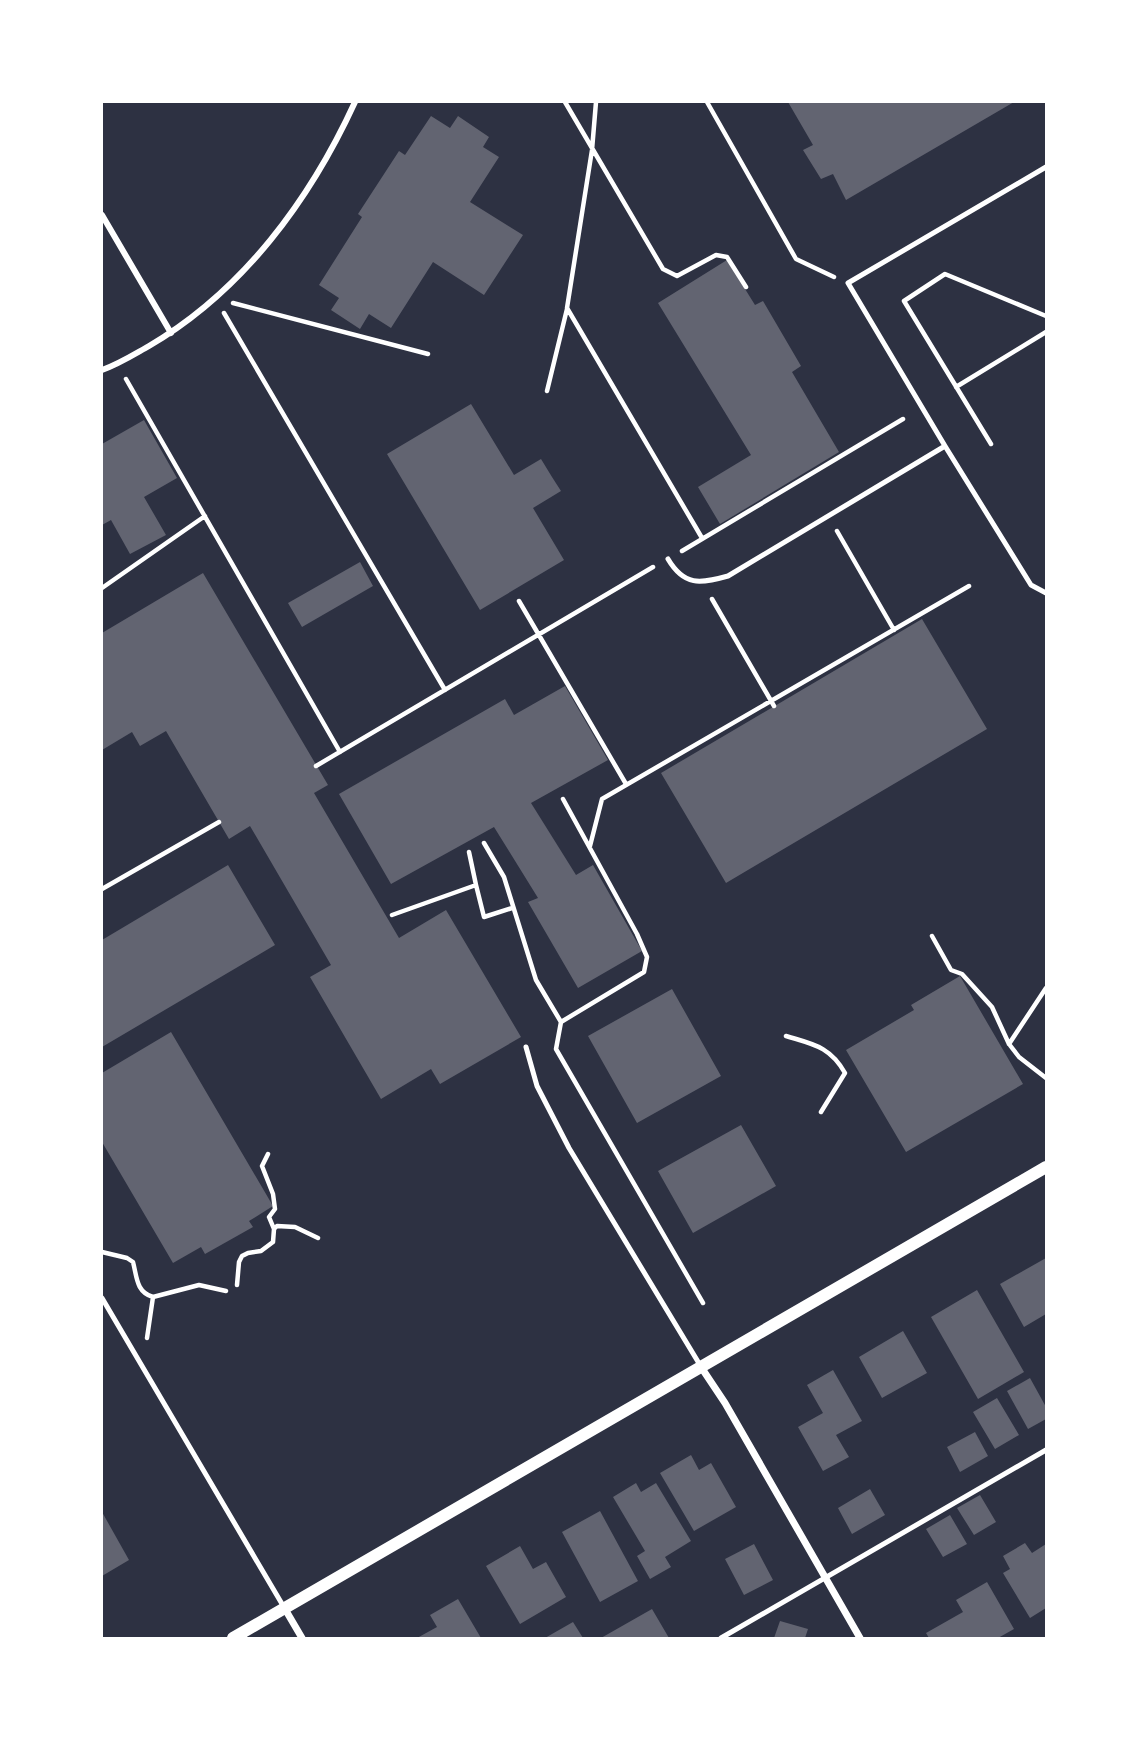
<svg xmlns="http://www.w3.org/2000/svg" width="1148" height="1740" viewBox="0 0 1148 1740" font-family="Arial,sans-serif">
  <rect width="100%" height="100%" fill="#2d3142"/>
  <path fill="#626471" d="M788,102H1014L846,200L833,174L821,179L803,150L813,145Z
    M431,116L450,128L458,116L489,137L483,147L499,157L470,202L523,235L484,295L433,262L391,328L369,314L360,329L331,310L339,298L319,285L362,217L358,214L399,151L405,155Z
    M727,260L755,305L763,301L801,366L792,372L839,452L720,524L698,487L751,455L658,303Z
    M471,404L514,475L541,459L552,477L561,491L533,508L564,560L480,610L387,454Z
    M144,420L177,478L144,497L166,535L130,554L111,520L102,525V444Z
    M360,562L373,586L302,627L288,603Z
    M203,573L328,785L314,793L399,938L446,910L521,1037L440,1084L431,1069L381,1099L310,977L331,965L250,826L229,839L166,731L140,746L132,732L102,750V633Z
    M922,619L987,729L726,883L661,773Z
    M565,686L608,760L531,803L576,875L593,865L642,951L578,988L528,902L538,898L494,827L391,884L339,794L505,699L514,715Z
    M228,865L275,945L102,1047V940Z
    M960,976L1023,1084L906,1152L846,1050L914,1010L911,1005Z
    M672,989L721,1076L637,1123L588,1036Z
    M171,1032L273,1206L249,1221L253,1227L205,1254L201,1247L173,1263L102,1142V1073Z
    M741,1125L776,1186L693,1233L658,1171Z
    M1046,1258V1314L1024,1327L1000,1284Z
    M977,1290L1024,1372L978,1399L931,1317Z
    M903,1331L927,1373L882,1398L859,1357Z
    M833,1370L862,1421L836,1435L849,1457L823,1471L798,1427L823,1413L807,1385Z
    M1030,1378L1046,1407V1419L1028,1429L1007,1391Z
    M997,1398L1019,1435L995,1449L973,1412Z
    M975,1432L988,1456L960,1472L947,1447Z
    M691,1455L699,1470L711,1463L736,1507L694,1531L660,1473Z
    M636,1483L641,1492L656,1483L691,1541L665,1557L671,1567L650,1579L637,1556L645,1551L613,1497Z
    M870,1489L885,1515L852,1534L838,1508Z
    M980,1495L996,1522L974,1535L957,1508Z
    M600,1511L638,1581L600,1602L562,1532Z
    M102,1512L129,1560L102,1576Z
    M950,1515L967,1544L943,1557L926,1529Z
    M1025,1543L1032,1553L1046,1544V1608L1030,1618L1003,1573L1010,1569L1003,1556Z
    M754,1544L773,1580L744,1595L725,1559Z
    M520,1546L533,1569L546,1562L566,1597L520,1624L486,1566Z
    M987,1582L1014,1629L998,1638H929L926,1633L963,1612L956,1600Z
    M458,1599L481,1638H417L437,1627L430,1615Z
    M652,1609L669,1638H601Z
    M780,1621L808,1629L805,1638H774Z
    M573,1622L583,1638H545Z"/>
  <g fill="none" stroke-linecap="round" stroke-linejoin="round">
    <path stroke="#fff" stroke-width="4.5" d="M565,102L663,269L677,276L716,255L727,257L746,287
      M596,102L592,150L567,308L702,538
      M707,102L796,259L834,277
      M233,303L428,354
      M224,313L445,690
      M126,379L340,752
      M956,387L1046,332
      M547,391L567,309
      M991,444L904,301L945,274L1046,316
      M837,531L894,630
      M682,551L903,419
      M102,588L205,516
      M712,599L774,706
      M519,601L626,784
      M316,766L653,567
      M484,843L504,877L536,980L561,1022L556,1049L703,1303
      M590,846L602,799L969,586
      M469,852L476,885
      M102,889L219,822
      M392,915L476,885L484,917L512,908
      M932,936L951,970L962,974L992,1007L1009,1044L1019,1057L1046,1078
      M561,1022L644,972L647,957L637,934L563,799
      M786,1036C812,1044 830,1046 845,1073L821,1112
      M1009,1044L1046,988
      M268,1154L262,1166L273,1194L275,1209L269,1217L274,1229
      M102,1252L127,1258L133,1262C137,1277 136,1292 153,1297L147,1338
      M237,1285L239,1262L242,1256L248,1253L261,1251L273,1242L274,1229L277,1226L295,1227L318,1238
      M153,1297L199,1285L226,1291"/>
    <path stroke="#fff" stroke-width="5" d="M945,446L848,283L1046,167
      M668,559C684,586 700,584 728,576L945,446L1031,585L1046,593
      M526,1047L537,1086L569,1148L700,1365
      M102,1298L285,1609
      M721,1638L1046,1450"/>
    <path stroke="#fff" stroke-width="6" d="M102,215L171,333
      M102,370C119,364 133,355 149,346C243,291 310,200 355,102"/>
    <path stroke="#fff" stroke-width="7" d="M701,1367L725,1403L860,1638
      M285,1609L302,1638"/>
    <path stroke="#fff" stroke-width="12" d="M233,1638L1046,1167"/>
  </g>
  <rect width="1148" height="1740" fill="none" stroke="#ffffff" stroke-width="206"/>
</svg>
